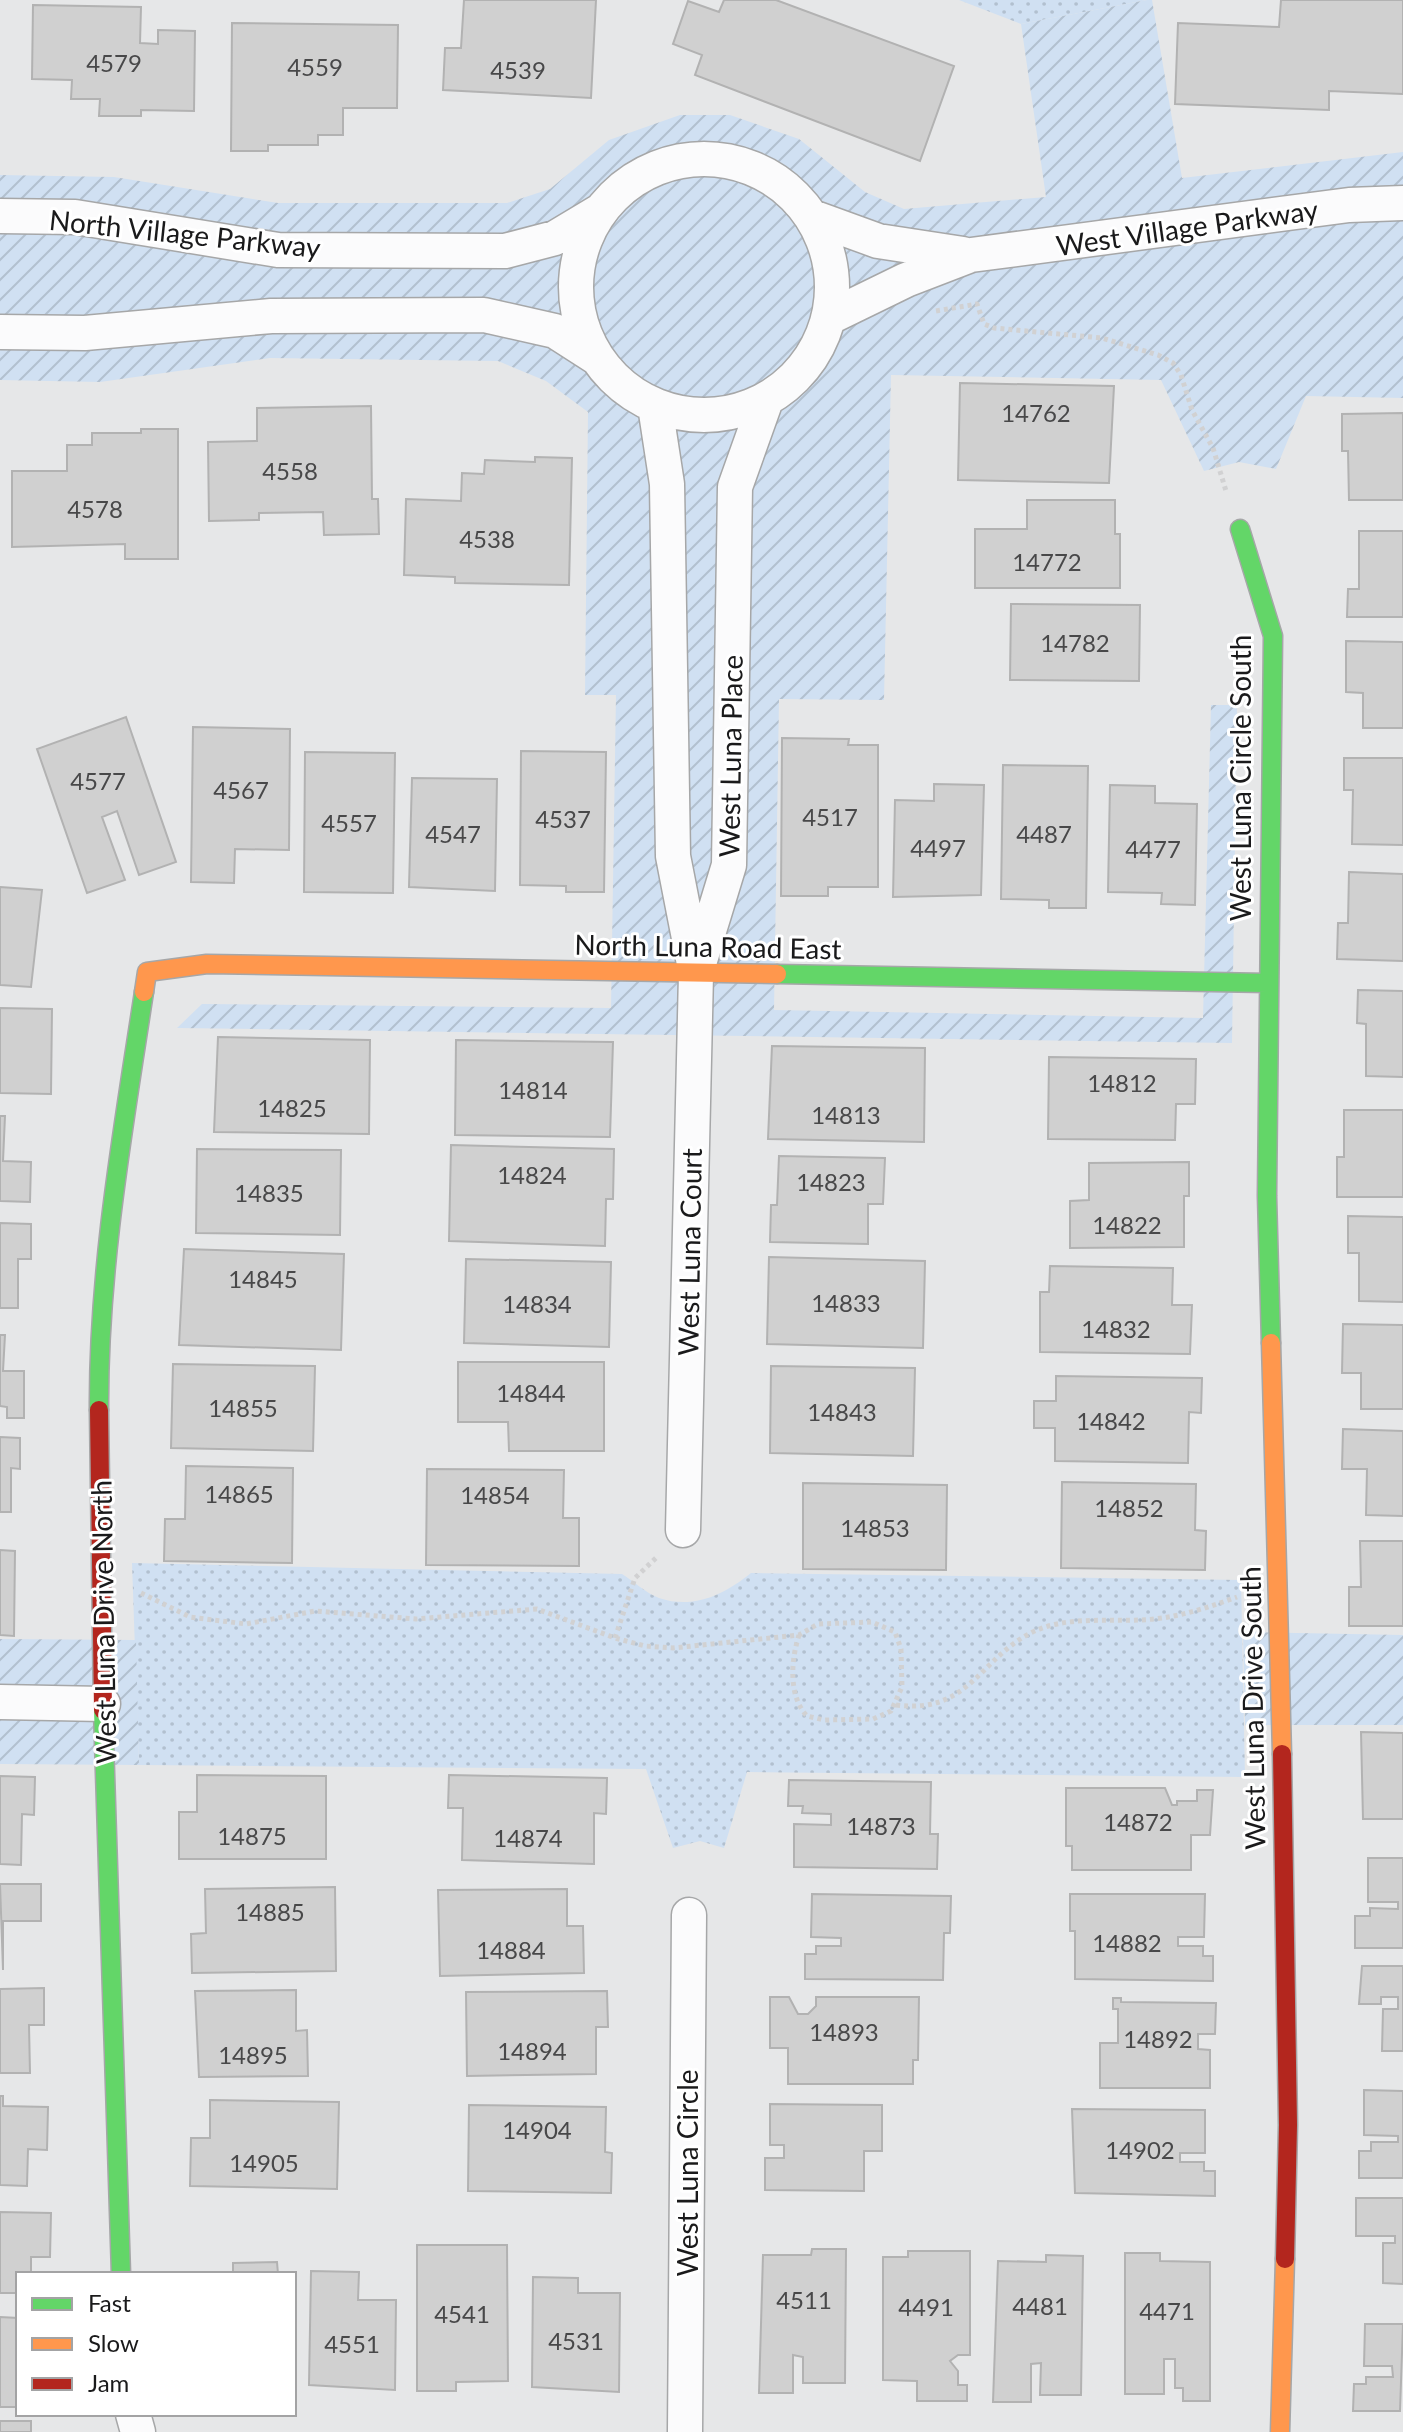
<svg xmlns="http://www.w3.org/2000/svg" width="1403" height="2432" viewBox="0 0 1403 2432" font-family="Lato,sans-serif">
  <defs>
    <pattern id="grass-dots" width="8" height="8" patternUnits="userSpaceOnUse" patternTransform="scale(2)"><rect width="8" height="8" fill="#d0e0f2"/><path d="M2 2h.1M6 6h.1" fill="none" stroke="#b2c0cf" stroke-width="1.8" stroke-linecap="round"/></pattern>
    <pattern id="garden-furrows" width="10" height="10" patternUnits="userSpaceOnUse" patternTransform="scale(2)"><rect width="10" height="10" fill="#d0e0f2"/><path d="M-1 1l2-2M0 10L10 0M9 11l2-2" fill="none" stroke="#b2c0cf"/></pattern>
  </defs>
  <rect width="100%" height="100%" fill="#e6e7e8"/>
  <path fill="url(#grass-dots)" d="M959,0H1147L1021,24Z
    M132,1563L622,1574C633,1581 646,1593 659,1598C694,1610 725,1594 751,1573L1241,1580L1245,1777L747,1772L724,1848L700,1841L673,1848L646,1769L139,1765Z"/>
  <path fill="url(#garden-furrows)" d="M1147,0H1152L1182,178L1403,152V398L1306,396L1276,469L1239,462L1204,471L1161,380L891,375L884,700L779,699L774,1010L1203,1018L1211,705H1237L1232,1043L177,1028L202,1004L611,1008L616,695H585L588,412L546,381L498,361L270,358L100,382L0,380V175L114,177L278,203H507L550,189L609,140L680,115H730L799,139L865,192L904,209L1046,197L1021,24Z
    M1243,1632L1403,1635V1725H1245Z
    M0,1639L136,1640L139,1765L0,1764Z"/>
  <path fill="#d0d0d0" stroke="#b2b2b2" stroke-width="2" d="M464,0H596L591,98L443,90L445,48H461Z
    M724,0H776L954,66L920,161L695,75L702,55L673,44L688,1L719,12Z
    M1281,0H1403V94L1329,91V110L1175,104L1178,23L1279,27Z
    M33,5L141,7L140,43L158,44V30L195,31L194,111L141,110V116H99L100,99H71L72,80L32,79Z
    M232,23L398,25L397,108H343V135H318V145H268V151H231Z
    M960,383L1114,386L1109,483L958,480Z
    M371,406L372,499H378L379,534L324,535L323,512L259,513V520L209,521L208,442L257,441V408Z
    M1403,413V500H1349L1348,451H1342V414Z
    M141,429H178V559H125V544L12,547V471H67V445H92V433H141Z
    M535,457L572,458L569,585L455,583V577L404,575L406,499L461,501L462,473L484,474L485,460L535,462Z
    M1027,500H1115V534H1120V588H975V529H1027Z
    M1359,531H1403V617H1347L1348,589H1359Z
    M1011,604L1140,605L1139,681L1010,680Z
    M1346,641L1403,642V728H1363V693L1346,692Z
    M126,717L176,862L139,875L117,811L102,817L125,880L87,893L37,749Z
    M193,727L290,729L289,850L235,849L234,883L191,882Z
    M782,738L849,739L848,745H878V887H828V896H781Z
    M521,751L606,752L604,892H566V886L520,885Z
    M305,752L395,753L393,893L304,892Z
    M1344,758H1403V845L1352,844L1353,790H1344Z
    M1003,765L1088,766L1086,908H1049V900L1001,899Z
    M412,778L497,779L495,891L409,887Z
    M934,784L984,785L981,895L893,897L895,800L934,801Z
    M1110,785L1155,786V803L1197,804L1195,905L1161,904L1162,893L1108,892Z
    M1349,872L1403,874V961L1337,959L1338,923H1348Z
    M0,887L42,890L31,987L0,985Z
    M1358,990L1403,991V1077L1366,1076V1024L1357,1023Z
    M0,1008L52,1009L51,1094L0,1093Z
    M218,1037L370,1040L369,1134L214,1132Z
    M456,1040L613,1042L610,1137L455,1135Z
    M772,1046L925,1048L924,1142L768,1139Z
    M1049,1057L1196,1059L1195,1104H1176L1175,1140L1048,1139Z
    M1344,1110H1403V1197H1337V1157H1344Z
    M0,1116H5L3,1161L31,1162L30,1202L0,1201Z
    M451,1145L614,1149L613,1199H606L605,1246L449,1241Z
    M197,1149L341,1150L340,1235L196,1233Z
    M779,1156L885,1158L883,1204H868V1244L770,1242L771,1205H777Z
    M1189,1162V1196H1184V1247L1070,1248V1201L1089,1200V1163Z
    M1348,1216L1403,1217V1302L1359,1301V1253H1348Z
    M0,1223L31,1224V1259H18V1308H0Z
    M184,1249L344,1254L341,1350L179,1345Z
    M769,1257L925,1261L923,1348L767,1344Z
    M466,1259L611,1262L609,1347L464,1343Z
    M1050,1266L1173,1268L1172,1305H1192L1190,1354L1040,1352V1292H1049Z
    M1343,1324L1403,1325V1409H1361V1373H1342Z
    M0,1335H5L3,1371H24V1418H7V1407L0,1406Z
    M458,1362H604V1451H509L508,1422H458Z
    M173,1364L315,1366L313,1451L171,1448Z
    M771,1366L915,1368L913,1456L770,1453Z
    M1056,1376L1202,1378L1201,1413L1189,1412L1188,1463L1055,1461V1428H1034V1401H1056Z
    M1343,1429L1403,1431V1516L1366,1515L1367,1469H1342Z
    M0,1437L20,1438V1469L11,1468V1512H0Z
    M186,1466L293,1468L292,1563L164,1561L165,1519H185Z
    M427,1469L564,1470L563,1518H579V1566L426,1565Z
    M1062,1482L1196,1484L1195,1530L1206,1531L1205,1570L1061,1568Z
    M803,1483L947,1485L946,1570L803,1569Z
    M1360,1541H1403V1626H1349V1587H1361Z
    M0,1550L15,1551L14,1636L0,1635Z
    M1361,1732L1403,1733V1819H1363Z
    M197,1775L326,1776V1859H179V1812H197Z
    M449,1775L607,1778L606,1814L594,1813V1864L462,1860L463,1808H448Z
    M0,1776L35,1777L34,1815L22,1814L21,1865L0,1864Z
    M789,1780L931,1782L930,1834H938L937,1869L794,1867V1824L831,1825V1814L802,1813L803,1806H788Z
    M1066,1788H1165L1172,1805H1177V1801H1197V1790H1213L1210,1835H1191V1870H1072V1846H1066Z
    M1368,1858H1403V1948H1355V1916H1370V1908L1398,1909V1902H1368Z
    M0,1884H41V1921H3V1970Z
    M335,1887L336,1971L192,1973L191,1934L206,1933L205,1889Z
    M567,1889V1926H583L584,1973L440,1976L438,1890Z
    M812,1894L951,1896L950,1933H944L943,1980L805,1979V1954H816V1946H841V1938L811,1937Z
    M1070,1894H1205L1204,1937H1178V1946H1203V1956H1213V1981L1075,1979V1931H1070Z
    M1362,1966H1403V2051H1382L1383,2009H1398V1997H1381V2004H1359Z
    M44,1988V2025H29L30,2073H0V1989Z
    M296,1990V2031L307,2030L308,2076L199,2077L195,1991Z
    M607,1991L608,2027H596V2074L467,2076L466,1992Z
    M770,1997H789L798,2014H808L816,2006V1997H919L918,2060H913V2084H788V2048H770Z
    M1113,1998H1121V2002L1216,2003L1215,2034H1198V2049L1210,2050V2088H1100V2043H1118V2009H1113Z
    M1364,2090L1403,2091V2178H1359V2151H1371V2142H1398V2136L1364,2135Z
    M0,2096H3V2106L48,2107L47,2150L28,2149L27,2186L0,2185Z
    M210,2100L339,2102L337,2189L190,2186L191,2138H210Z
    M770,2104L882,2105V2151H864V2191L765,2190V2158H784V2145H770Z
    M469,2105L606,2107L605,2152L612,2153L611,2193L468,2191Z
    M1072,2109L1205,2110V2153H1180V2162H1204V2171H1215V2196L1075,2193Z
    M1356,2198H1403V2284L1383,2283V2243H1395V2236H1356Z
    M0,2212L51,2213L50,2257H31V2274H18V2293H0Z
    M417,2245H507L508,2381L456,2382V2391H417Z
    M812,2249H846L845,2383H803V2357L793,2355V2393H759L763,2255H811Z
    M908,2251H970V2355H958L950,2361L958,2371V2385H967V2401H917V2381L883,2380V2257H908Z
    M1125,2253H1160V2261L1210,2262V2401H1183V2388H1175V2359H1164V2394H1125Z
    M1046,2255L1083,2256L1081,2395H1040L1041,2363L1031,2364V2402H993L998,2261L1046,2262Z
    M277,2262L278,2274H233V2263Z
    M311,2271L359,2272L358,2300H396L395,2390L309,2385Z
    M533,2277L578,2278V2293H620L619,2392L532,2387Z
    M0,2317L18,2318V2407H0Z
    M1365,2324H1403L1400,2411H1353L1354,2384H1366V2377H1393L1392,2366H1364Z
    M0,2421H31V2432H0Z"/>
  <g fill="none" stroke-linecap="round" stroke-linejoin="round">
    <defs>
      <path id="street" d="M576 287a128 128 0 1 1 256 0a128 128 0 1 1-256 0Z
        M0,216L75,217L278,250L505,251L555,238L600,211
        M812,217L878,241L963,254
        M828,318L906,280L971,255L1349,205L1403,203
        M0,332L85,333L271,316L484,315L555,331L597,358
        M655,406L667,484L673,856L696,974L683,1530
        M697,970L729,865L735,487L766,400
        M0,1702L103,1704
        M133,2414L138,2432
        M685,2432L689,1915"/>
      <path id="fast" d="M1240,529L1273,636L1267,1196L1271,1343
        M777,974L1267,983
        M99,1410C98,1270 123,1130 144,992
        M103,1710L121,2274"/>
      <path id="slow" d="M144,992L147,972L207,964L777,974
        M1271,1343L1282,1754
        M1280,2432L1285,2259"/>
      <path id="jam" d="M99,1410L103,1710
        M1282,1754L1288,2125L1285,2259"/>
    </defs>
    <use href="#street" stroke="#a6a7a8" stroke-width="37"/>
    <use href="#fast" stroke="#a6a7a8" stroke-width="21"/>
    <use href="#slow" stroke="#a6a7a8" stroke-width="21"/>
    <use href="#jam" stroke="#a6a7a8" stroke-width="21"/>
    <path stroke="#d1d1d2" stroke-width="5" stroke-dasharray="4 4" stroke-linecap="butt" d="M936,311L977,304L984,324L994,328L1102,338L1158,355L1173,363L1181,375L1192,410L1213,448L1226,491
      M141,1593L190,1617L246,1624L315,1611L416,1619L537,1609L615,1638L645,1646L673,1648L799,1635L818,1624L872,1622L895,1632L901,1649L902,1687L891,1711L873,1719L824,1720L807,1716C788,1696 791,1660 799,1635
      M615,1638L635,1578L658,1556
      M896,1705C971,1715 980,1655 1037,1630C1073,1615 1116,1623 1154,1619C1183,1616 1209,1607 1237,1597"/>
    <use href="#street" stroke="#fbfbfc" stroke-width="34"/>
    <use href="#fast" stroke="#63d668" stroke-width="18"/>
    <use href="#slow" stroke="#ff974d" stroke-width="18"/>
    <use href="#jam" stroke="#b3261e" stroke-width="18"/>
  </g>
  <g text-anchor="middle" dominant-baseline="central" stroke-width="6" stroke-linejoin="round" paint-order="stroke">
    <g font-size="24" fill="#484849">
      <text x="114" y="62">4579</text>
      <text x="315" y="66">4559</text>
      <text x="518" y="69">4539</text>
      <text x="1036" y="412">14762</text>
      <text x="290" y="470">4558</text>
      <text x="95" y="508">4578</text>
      <text x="487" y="538">4538</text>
      <text x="1047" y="561">14772</text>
      <text x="1075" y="642">14782</text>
      <text x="98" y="780">4577</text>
      <text x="241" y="789">4567</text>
      <text x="830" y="816">4517</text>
      <text x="563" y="818">4537</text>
      <text x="349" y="822">4557</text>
      <text x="453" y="833">4547</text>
      <text x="1044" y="833">4487</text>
      <text x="938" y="847">4497</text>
      <text x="1153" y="848">4477</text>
      <text x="1122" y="1082">14812</text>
      <text x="533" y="1089">14814</text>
      <text x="292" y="1107">14825</text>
      <text x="846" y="1114">14813</text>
      <text x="532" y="1174">14824</text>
      <text x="831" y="1181">14823</text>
      <text x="269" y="1192">14835</text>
      <text x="1127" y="1224">14822</text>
      <text x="263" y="1278">14845</text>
      <text x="846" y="1302">14833</text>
      <text x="537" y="1303">14834</text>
      <text x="1116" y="1328">14832</text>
      <text x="531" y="1392">14844</text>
      <text x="243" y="1407">14855</text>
      <text x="842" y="1411">14843</text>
      <text x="1111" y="1420">14842</text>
      <text x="239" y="1493">14865</text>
      <text x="495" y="1494">14854</text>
      <text x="1129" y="1507">14852</text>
      <text x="875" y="1527">14853</text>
      <text x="1138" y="1821">14872</text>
      <text x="881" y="1825">14873</text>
      <text x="252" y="1835">14875</text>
      <text x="528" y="1837">14874</text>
      <text x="270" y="1911">14885</text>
      <text x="1127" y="1942">14882</text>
      <text x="511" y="1949">14884</text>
      <text x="844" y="2031">14893</text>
      <text x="1158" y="2038">14892</text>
      <text x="532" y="2050">14894</text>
      <text x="253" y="2054">14895</text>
      <text x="537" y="2129">14904</text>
      <text x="1140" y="2149">14902</text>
      <text x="264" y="2162">14905</text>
      <text x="804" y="2299">4511</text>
      <text x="1040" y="2305">4481</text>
      <text x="926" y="2306">4491</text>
      <text x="1167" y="2310">4471</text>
      <text x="462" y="2313">4541</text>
      <text x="576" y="2340">4531</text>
      <text x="352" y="2343">4551</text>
    </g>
    <g font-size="28" fill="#1a1a1b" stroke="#fff">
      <text transform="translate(1187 227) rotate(-8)">West Village Parkway</text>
      <text transform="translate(185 233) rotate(6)">North Village Parkway</text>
      <text transform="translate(730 756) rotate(-89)">West Luna Place</text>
      <text transform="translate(1240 778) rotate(-90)">West Luna Circle South</text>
      <text transform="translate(708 946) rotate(1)">North Luna Road East</text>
      <text transform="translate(689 1252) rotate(-89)">West Luna Court</text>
      <text transform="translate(103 1622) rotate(-91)">West Luna Drive North</text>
      <text transform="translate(1252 1708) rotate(-91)">West Luna Drive South</text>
      <text transform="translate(687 2173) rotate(-90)">West Luna Circle</text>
    </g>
  </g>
  <rect x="16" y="2272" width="280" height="144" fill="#ffffff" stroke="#a3a3a4" stroke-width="2"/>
  <rect x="32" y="2298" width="40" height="12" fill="#63d668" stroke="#a3a3a4" stroke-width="2"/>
  <text x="88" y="2312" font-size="24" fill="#1a1a1b">Fast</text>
  <rect x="32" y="2338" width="40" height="12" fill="#ff974d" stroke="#a3a3a4" stroke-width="2"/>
  <text x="88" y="2352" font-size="24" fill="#1a1a1b">Slow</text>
  <rect x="32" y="2378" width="40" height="12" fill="#b3261e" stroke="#a3a3a4" stroke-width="2"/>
  <text x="88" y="2392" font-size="24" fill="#1a1a1b">Jam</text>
</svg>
